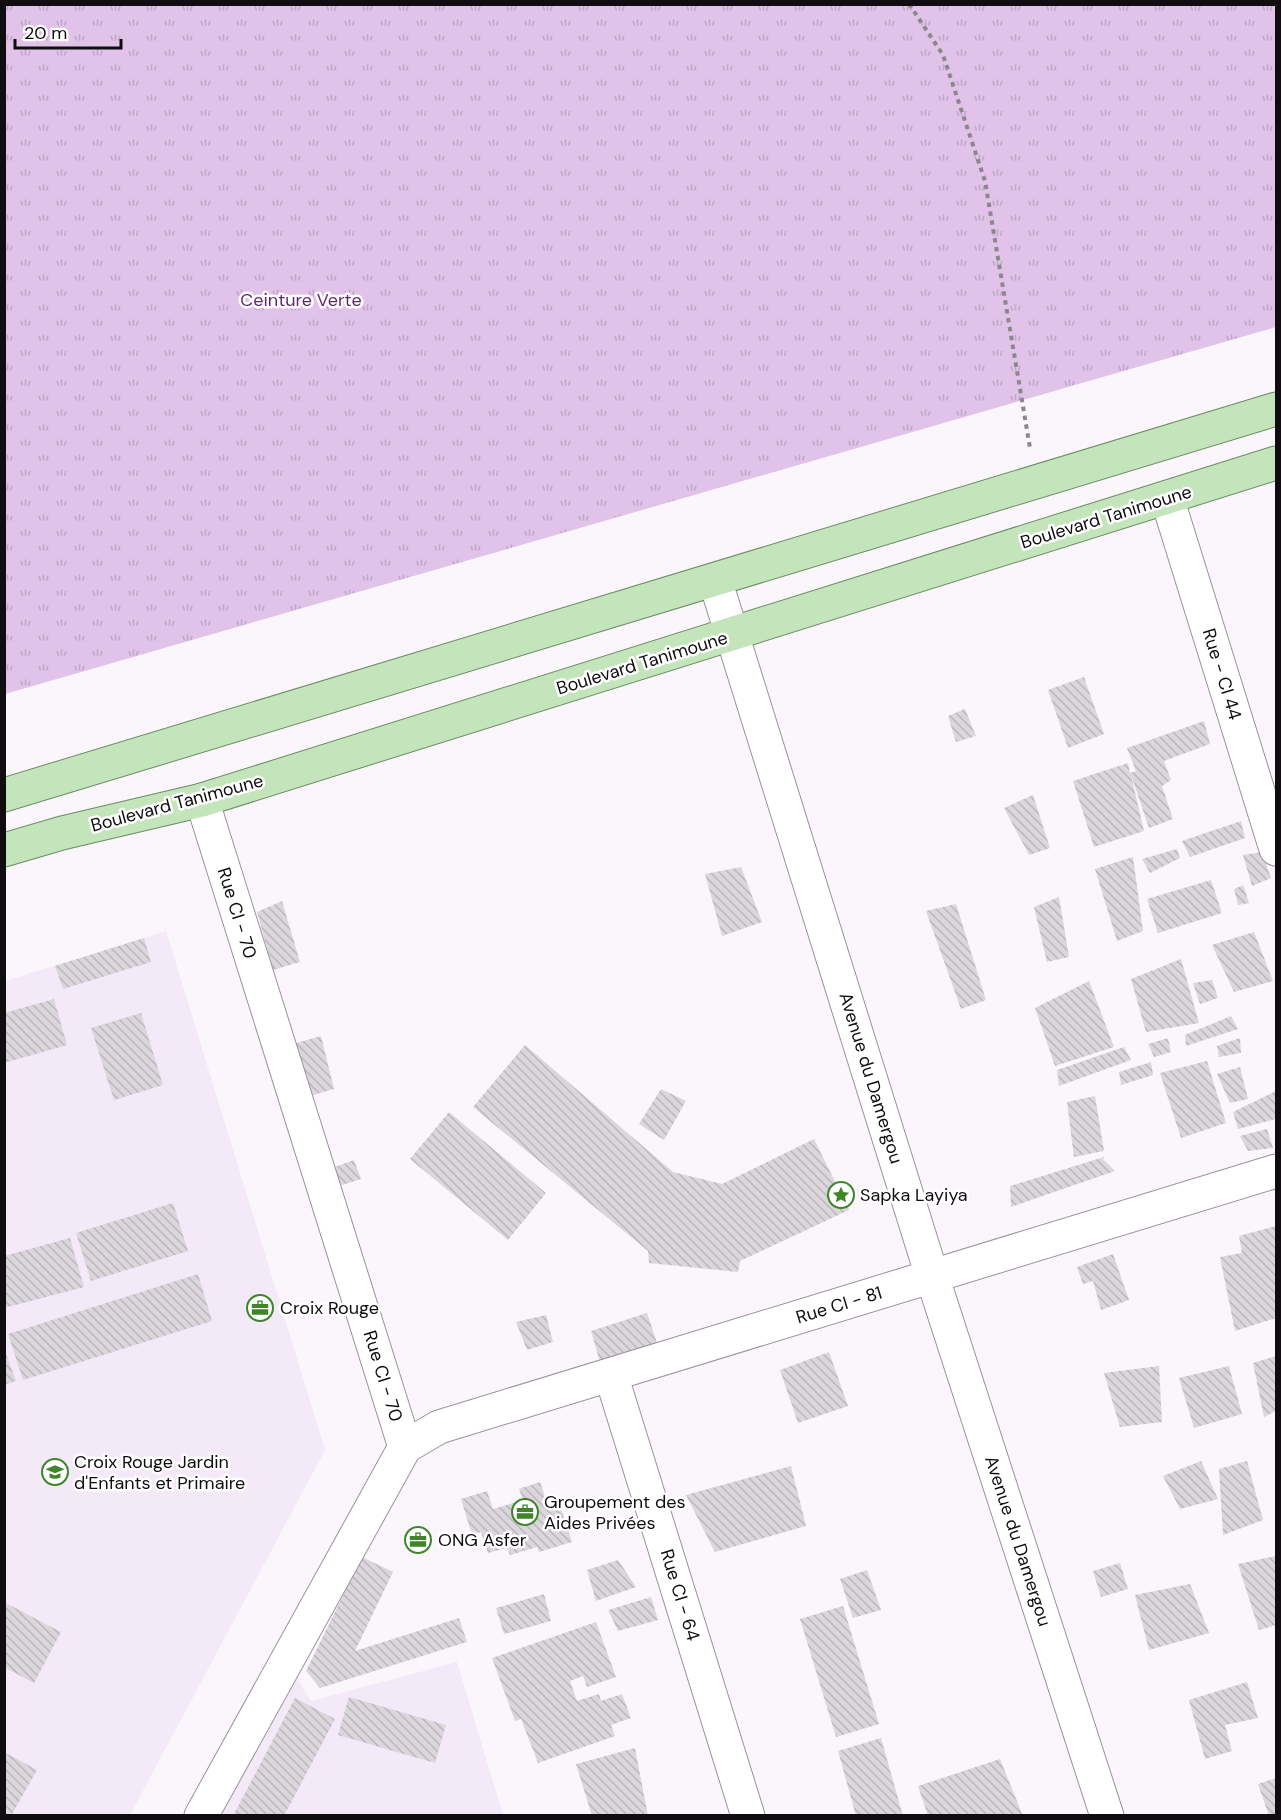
<svg xmlns="http://www.w3.org/2000/svg" width="1281" height="1820" viewBox="0 0 1281 1820" font-family="'DM Sans',sans-serif">
  <defs>
    <pattern id="park-tufts" width="24" height="20" patternUnits="userSpaceOnUse" patternTransform="scale(1.5)"><rect width="24" height="20" fill="#e1c2e9"/><path d="M3 7l-1-3M5 7V3M7 7l1-3M15 17l-1-3M17 17v-4M19 17l1-3" fill="none" stroke="#c0a6c7"/></pattern>
    <pattern id="building-back-hatch" width="6" height="6" patternUnits="userSpaceOnUse" patternTransform="scale(1.5)"><rect width="6" height="6" fill="#dbd5dc"/><path d="M-1 5l2 2M0 0l6 6M5-1l2 2" fill="none" stroke="#bbb6bc"/></pattern>
  </defs>
  <rect width="100%" height="100%" fill="#fbf5fc"/>
  <path fill="#f4e9f7" d="M166,931L325,1450L130,1815L5,1816V981Z
    M457,1662L503,1815L219,1816L295,1675L311,1701Z"/>
  <path fill="url(#park-tufts)" d="M5,4L1276,5V327L5,694Z"/>
  <path fill="url(#building-back-hatch)" d="M1084,677L1104,734L1068,748L1048,690Z
    M965,709L976,736L956,742L948,716Z
    M1204,721L1210,744L1164,761L1171,780L1162,786L1173,819L1149,828L1131,775L1144,831L1094,847L1073,781L1128,763L1130,773L1136,771L1127,748Z
    M1033,795L1050,848L1029,855L1004,808Z
    M1241,821L1245,838L1190,857L1182,841Z
    M1177,849L1180,858L1150,873L1142,859Z
    M1262,852L1271,878L1252,886L1243,855Z
    M1133,857L1143,931L1117,941L1095,869Z
    M741,867L762,922L722,936L705,874Z
    M1211,880L1222,913L1158,933L1147,899Z
    M1243,885L1249,903L1238,905L1234,889Z
    M1059,897L1069,957L1047,962L1034,907Z
    M282,901L300,962L273,970L257,912Z
    M956,904L986,1000L961,1009L926,911Z
    M1254,932L1273,981L1234,992L1212,945Z
    M144,938L151,962L63,989L55,966Z
    M1181,959L1199,1023L1146,1032L1131,979Z
    M1212,980L1218,998L1200,1004L1193,983Z
    M1089,981L1114,1047L1055,1066L1035,1008Z
    M54,999L67,1045L4,1063V1013Z
    M141,1013L163,1085L114,1100L91,1028Z
    M1231,1016L1238,1029L1186,1046L1185,1035Z
    M321,1036L334,1089L303,1098L293,1044Z
    M1168,1038L1171,1052L1154,1057L1148,1044Z
    M1240,1038L1241,1053L1219,1057L1217,1046Z
    M525,1045L673,1172L722,1184L814,1139L849,1210L740,1261L738,1272L649,1263L648,1251L473,1107Z
    M1124,1047L1131,1060L1059,1086L1057,1070Z
    M1207,1061L1226,1123L1181,1138L1160,1073Z
    M1151,1062L1153,1075L1121,1085L1119,1072Z
    M1240,1067L1248,1099L1230,1103L1217,1074Z
    M661,1089L686,1101L664,1140L639,1124Z
    M1276,1091V1119L1238,1129L1233,1112Z
    M1095,1096L1104,1151L1074,1157L1067,1102Z
    M449,1112L546,1193L508,1240L410,1159Z
    M1267,1129L1273,1148L1248,1151L1240,1136Z
    M1104,1157L1103,1159L1115,1171L1011,1207L1010,1186Z
    M354,1160L361,1179L336,1187L332,1168Z
    M173,1203L188,1251L91,1281L76,1233Z
    M1276,1226V1318L1235,1331L1220,1257L1242,1253L1239,1236Z
    M70,1238L84,1287L4,1308V1256Z
    M1113,1254L1129,1300L1101,1310L1093,1281L1083,1284L1077,1267Z
    M198,1274L212,1321L23,1380L8,1334Z
    M647,1313L657,1343L600,1362L591,1331Z
    M546,1315L553,1342L527,1350L516,1322Z
    M4,1348L16,1381L4,1385Z
    M829,1352L848,1406L798,1423L780,1370Z
    M1276,1356V1411L1264,1417L1253,1363Z
    M1159,1366L1162,1422L1120,1427L1104,1373Z
    M1229,1366L1242,1414L1194,1428L1179,1378Z
    M1201,1461L1218,1499L1180,1509L1163,1476Z
    M1247,1461L1263,1520L1223,1535L1219,1469Z
    M791,1466L806,1526L715,1552L686,1495Z
    M540,1482L549,1508L560,1505L572,1542L539,1552L537,1547L510,1555L507,1548L488,1553L481,1532L472,1535L461,1499L487,1491L493,1509L523,1500L519,1489Z
    M1276,1556V1625L1259,1630L1238,1564Z
    M362,1557L393,1572L355,1651L459,1618L467,1642L320,1688L306,1671Z
    M618,1560L636,1587L596,1601L587,1570Z
    M1120,1563L1128,1589L1101,1597L1093,1571Z
    M867,1570L881,1610L853,1618L840,1579Z
    M1190,1584L1209,1633L1149,1650L1135,1595Z
    M544,1594L551,1621L504,1634L496,1608Z
    M651,1597L658,1620L618,1631L608,1610Z
    M4,1602L61,1632L34,1683L4,1667Z
    M843,1606L879,1724L836,1737L800,1619Z
    M596,1622L616,1677L587,1687L583,1676L570,1681L577,1701L599,1694L601,1701L622,1694L631,1718L611,1725L615,1736L538,1763L521,1719L515,1721L492,1658Z
    M1247,1682L1258,1718L1225,1725L1232,1751L1205,1759L1189,1700Z
    M349,1697L446,1725L435,1763L338,1735Z
    M295,1698L335,1719L284,1816H233Z
    M881,1738L903,1816H856L838,1751Z
    M635,1748L648,1816H592L576,1764Z
    M4,1752L37,1770L11,1816H4Z
    M1000,1759L1023,1816H928L918,1786Z
    M1276,1778V1816H1269L1258,1784Z"/>
  <g fill="none" stroke-linecap="round" stroke-linejoin="round">
    <defs>
      <path id="street" d="M1167,498L1276,849
        M715,580L932,1276L1107,1816
        M611,1375L748,1816
        M405,1447L439,1427L1276,1171
        M201,1816L405,1447L202,800"/>
      <path id="primary" d="M4,795L1276,409
        M4,850L62,833L202,800L1276,463"/>
    </defs>
    <use href="#street" stroke="#99939a" stroke-width="35"/>
    <use href="#primary" stroke="#6b8d62" stroke-width="35"/>
    <path stroke="#8b878b" stroke-width="4" stroke-dasharray="4.5 4.5" stroke-linecap="butt" d="M909,4L943,55L985,181L1030,448"/>
    <use href="#street" stroke="#fff" stroke-width="33"/>
    <use href="#primary" stroke="#c4e4bc" stroke-width="33"/>
  </g>
  <defs>
    <symbol id="sight-ring" viewBox="-11 -11 22 22"><circle r="9.5" fill="#fff" stroke="#3f852a" stroke-width="1.5"/><path d="M0-6L1.8-2.2L6-1.7L2.9 1.2L3.7 5.4L0 3.3L-3.7 5.4L-2.9 1.2L-6-1.7L-1.8-2.2Z" fill="#3f852a"/></symbol>
    <symbol id="office-ring" viewBox="-11 -11 22 22"><circle r="9.5" fill="#fff" stroke="#3f852a" stroke-width="1.5"/><path d="M-6-3h4V-5.5h4V-3h4V5H-6ZM-1-4.5V-3h2v-1.5ZM-6 0V1H6V0Z" fill="#3f852a"/></symbol>
    <symbol id="school-ring" viewBox="-11 -11 22 22"><circle r="9.5" fill="#fff" stroke="#3f852a" stroke-width="1.5"/><path d="M0-5L7-2L0 1L-7-2ZM-4 1L0 2.5L4 1V4Q0 6-4 4Z" fill="#3f852a"/></symbol>
  </defs>
  <g fill-rule="evenodd">
    <use href="#sight-ring" x="826" y="1180" width="30" height="30"/>
    <use href="#office-ring" x="245" y="1293" width="30" height="30"/>
    <use href="#school-ring" x="40" y="1457" width="30" height="30"/>
    <use href="#office-ring" x="510" y="1497" width="30" height="30"/>
    <use href="#office-ring" x="403" y="1525" width="30" height="30"/>
  </g>
  <g text-anchor="middle" dominant-baseline="central" stroke-width="5" stroke-linejoin="round" paint-order="stroke">
    <g font-size="18" fill="#602a6d" stroke="#fff">
      <text x="301" y="300">Ceinture Verte</text>
    </g>
    <g font-size="18" fill="#0f0d0f" stroke="#fff">
      <text transform="translate(1106 517) rotate(-17)">Boulevard Tanimoune</text>
      <text transform="translate(642 663) rotate(-17)">Boulevard Tanimoune</text>
      <text transform="translate(1222 674) rotate(73)">Rue - CI 44</text>
      <text transform="translate(177 803) rotate(-15)">Boulevard Tanimoune</text>
      <text transform="translate(237 913) rotate(73)">Rue CI - 70</text>
      <text transform="translate(871 1078) rotate(73)">Avenue du Damergou</text>
      <text transform="translate(839 1305) rotate(-17)">Rue CI - 81</text>
      <text transform="translate(383 1376) rotate(73)">Rue CI - 70</text>
      <text transform="translate(1018 1541) rotate(72)">Avenue du Damergou</text>
      <text transform="translate(680 1595) rotate(73)">Rue CI - 64</text>
    </g>
    <g font-size="18" fill="#0f0d0f" stroke="#fff" text-anchor="start">
      <text x="860" y="1195">Sapka Layiya</text>
      <text x="280" y="1308">Croix Rouge</text>
      <text x="74" y="1462">Croix Rouge Jardin<tspan x="74" dy="21">d'Enfants et Primaire</tspan></text>
      <text x="544" y="1502">Groupement des<tspan x="544" dy="21">Aides Privées</tspan></text>
      <text x="438" y="1540">ONG Asfer</text>
    </g>
  </g>
  <rect width="1281" height="1820" fill="none" stroke="#0f0d0f" stroke-width="12"/>
  <path d="M15 39v9h106v-9" fill="none" stroke="#0f0d0f" stroke-width="3"/>
  <text x="24" y="39" font-size="18" fill="#0f0d0f" stroke="#ffffff" stroke-width="4.5" paint-order="stroke">20 m</text>
</svg>
